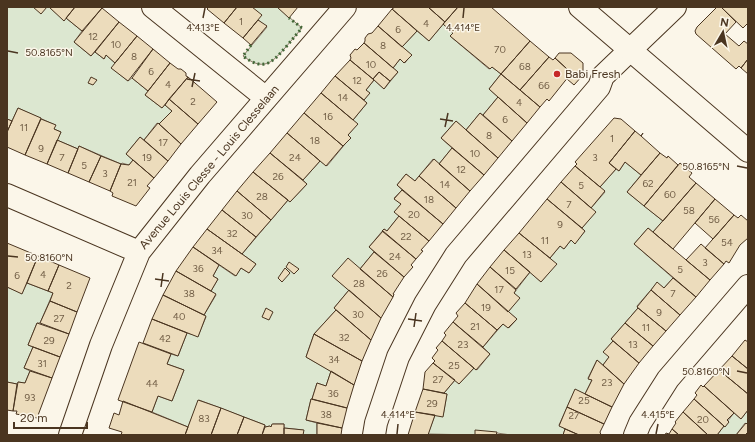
<svg xmlns="http://www.w3.org/2000/svg" width="755" height="442" viewBox="0 0 755 442" font-family="Figtree,sans-serif">
  <rect width="100%" height="100%" fill="#fbf6e9"/>
  <path fill="#dce7d0" stroke="#887966" d="M7,7H49L64,20L66,18L82,31L74,42L91,56L95,52L104,59L106,55L115,63L112,68L128,81L132,78L148,91L145,95L162,108L165,105L172,111L159,124L157,123L144,140L140,137L126,154L133,160L129,165L122,163L121,164L79,146L78,149L57,140L61,132L54,129L55,125L18,108L12,121L7,119Z
    M252,7H277L302,28C296,35 291,41 285,48C271,64 263,71 243,56L267,27L258,20Z
    M443,24L453,33L450,36L489,69L492,67L501,74L489,89L498,97L483,115L480,113L466,130L456,121L441,138L452,148L439,164L433,159L415,181L406,174L397,185L402,190L394,198L401,204L395,212L399,216L387,231L384,229L369,247L374,252L360,269L332,276L349,290L334,308L336,310L314,334L306,357L331,371L326,386L317,383L312,399H311L306,420L317,423V435H303V430L284,428V424H273L271,427L270,426L265,427V425L199,400L188,427L152,412L158,396L172,401L184,370L167,364L171,354L178,356L187,333L198,336L206,317L204,315L216,295L211,291L218,279L213,276L219,265L235,276L241,268L249,273L256,264L242,254L288,200L290,202L307,184L303,180L320,161L327,166L350,138L348,135L357,124L353,120L367,103L364,100L369,93L366,90L374,80L384,89L398,72L393,68L400,59L405,63L411,55L402,47L417,31L429,41Z
    M625,162L641,175L627,192L663,221L653,232L648,228L634,244L673,278L664,288L657,283L637,306L638,308L611,339L613,341L604,352L609,357L603,365L597,360L588,378L592,380L585,394L575,390L559,425L565,429L563,435H511L497,433L475,435L428,434L435,415L443,416L447,394L444,393L455,380L459,384L474,368L477,370L490,354L483,347L503,324L509,328L517,319L508,312L519,298L514,293L530,272L541,282L556,264L550,258L560,246L564,249L571,240L575,243L585,231L582,228L595,212L591,208L605,192L600,187L616,169L619,171Z
    M27,283L53,293L40,323H37L28,345L33,347L24,368L30,371L25,383L18,382L17,384L7,382V287L22,293Z
    M748,410V425L745,423L736,435H717L734,413L741,419Z"/>
  <path fill="#ecdcbc" stroke="#4a3520" d="M33,7H47L41,14Z
    M49,7H75L64,21Z
    M75,7H101L102,8L82,31L66,18Z
    M209,7H237L224,23L207,9Z
    M237,7H252L262,15L243,38L224,23Z
    M277,7H298L289,18Z
    M395,7H428L445,22L429,41L392,9Z
    M428,7H458L445,22Z
    M458,7H491L530,41L501,74L492,67L490,69L450,36L453,33L443,24Z
    M717,7H721L736,22L725,34L739,46L744,41L748,44V59L741,68L739,66L736,69L696,34L695,31L697,27Z
    M721,7H748V23L743,28Z
    M102,8L119,22L91,56L74,42Z
    M392,9L417,31L402,47L378,26Z
    M258,20L267,26L251,45L243,38Z
    M119,22L137,36L115,63L106,55L104,59L95,52Z
    M378,26L412,55L404,63L400,59L393,68L364,43L365,41V38L368,34L372,33Z
    M137,36L153,49L128,81L111,68Z
    M530,41L549,57L520,90L501,74Z
    M364,43L398,72L390,81L379,72L373,79L350,60L351,58L350,55L355,49L357,50Z
    M153,49L170,63L148,91L132,78Z
    M559,53H571L583,63V75L574,85L567,79L569,76L567,69L555,58Z
    M549,57L553,60L555,58L566,68L569,71V76L549,101L547,99L540,107L520,90Z
    M748,59V74L741,68Z
    M350,60L374,80L366,90L370,93L364,100L335,76Z
    M170,63L178,69H181L186,73V76L188,77L162,108L145,95Z
    M379,72L390,81L384,89L373,79Z
    M501,74L540,107L527,123L489,89Z
    M335,76L367,103L353,120L321,93Z
    M91,77L97,80L93,85L88,83Z
    M188,77L217,102L198,124L169,99Z
    M321,93L358,124L348,135L351,138L343,146L304,113Z
    M498,97L527,123L512,141L483,115Z
    M169,99L198,124L181,144L159,124L172,111L165,105Z
    M18,108L41,118L25,155L7,147V132Z
    M304,113L343,146L326,166L287,133Z
    M480,113L512,141L498,158L466,130Z
    M614,118L621,119L635,131L609,163L616,169L600,187L575,166L577,164L575,162Z
    M7,119L12,121L7,132Z
    M41,119L56,125L54,129L61,132L47,164L25,155Z
    M456,121L498,158L484,175L441,138Z
    M158,123L181,144L168,161L144,140Z
    M635,131L641,136L643,133L641,136L660,153L641,175L625,162L619,171L609,163Z
    M287,133L320,161L303,180L270,153Z
    M140,137L168,161L154,178L126,154Z
    M57,140L78,149L68,173L47,164Z
    M79,146L101,156L89,182L68,173Z
    M452,148L484,175L470,191L439,164Z
    M270,153L307,184L290,202L253,172Z
    M660,153L667,158L668,156L678,165L644,206L627,192Z
    M101,156L121,164L110,191L89,182Z
    M434,159L470,191L456,208L419,176Z
    M133,160L154,178L147,186L150,188L136,206L112,196L113,193L110,191L121,164L129,165Z
    M680,163L692,173L689,177L696,183L663,221L644,206Z
    M575,166L605,191L591,208L561,182Z
    M253,172L288,200L271,220L237,191Z
    M406,174L415,181L419,176L456,208L443,224L397,185Z
    M561,182L596,212L582,228L547,199Z
    M696,183L715,199L673,249L653,232Z
    M402,190L443,224L429,241L394,212L401,204L394,199Z
    M237,191L271,220L256,237L222,210Z
    M547,199L585,231L575,244L571,240L564,249L560,246L550,258L519,233Z
    M715,199L734,215L713,239L695,223Z
    M222,210L256,237L242,254L207,229Z
    M734,215L738,218L741,215L748,221V238L740,245L729,263L726,261L724,264L705,248Z
    M399,216L429,241L421,250L423,251L416,259L382,231L384,229L387,231Z
    M648,228L710,280L696,297L634,244Z
    M207,229L256,264L249,273L241,268L236,276L193,247Z
    M383,231L416,259L411,265L413,267L404,277L369,247Z
    M519,233L557,264L541,282L504,250Z
    M7,243L38,256L22,294L7,287Z
    M701,244L724,264L710,280L686,260Z
    M193,247L219,265L213,276L218,279L211,291L176,271Z
    M504,250L530,272L516,289L490,267Z
    M374,252L404,277L393,294H394L393,297L360,269Z
    M38,256L59,265L48,291L27,283Z
    M348,258L393,297L381,318L332,276Z
    M289,262L299,269L294,274L286,267Z
    M59,265L90,278L77,312L50,301L53,293L48,291Z
    M490,267L516,290L514,293L520,298L508,312L477,284Z
    M285,268L290,273L282,282L278,278Z
    M176,271L216,294L204,315L163,295Z
    M673,278L696,297L680,315L651,290L657,282L664,288Z
    M477,284L517,319L508,328L503,324L497,330L465,303Z
    M349,290L381,318L371,340L334,308Z
    M651,290L680,315L666,331L637,307Z
    M163,295L206,316L198,337L152,319Z
    M50,301L77,312L69,334L40,323Z
    M465,303L497,330L483,347L453,322L458,316L456,313Z
    M266,308L273,312L269,320L262,317Z
    M638,308L666,331L653,346L625,323Z
    M336,310L371,340L362,361L314,334Z
    M152,319L187,333L178,356L143,343Z
    M453,322L490,354L476,370L442,341L446,335L444,333Z
    M37,323L69,334L60,357L28,345Z
    M625,323L653,346L639,363L611,339Z
    M314,334L362,361L354,385L306,357Z
    M745,340L748,342V369L732,356Z
    M442,341L474,368L459,384L433,363L435,361L432,358L438,350L436,348Z
    M613,341L639,363L624,384L603,365L609,357L603,352Z
    M139,342L171,354L167,364L184,370L172,401L158,396L152,412L118,400Z
    M33,347L60,357L52,378L24,368Z
    M732,356L748,369V394L719,370Z
    M597,360L624,384L612,407L585,394L592,380L588,379Z
    M433,363L455,380L444,393L423,389L425,372Z
    M719,370L748,394V410L741,419L704,386Z
    M30,371L52,378L37,418L16,414L17,411H13L18,382L25,383Z
    M331,371L354,385L347,408L312,399L317,383L326,386Z
    M7,382L17,384L13,411L7,410Z
    M701,385L703,387L704,386L734,413L727,420L729,422L725,427L694,399L697,395L695,393Z
    M423,389L447,394L443,417L415,412Z
    M575,389L612,407L604,424L567,407Z
    M311,399L347,408L342,428L306,420Z
    M694,399L724,426L717,435H708L683,412Z
    M198,400L221,408L211,435H185Z
    M123,401L188,427L185,435H121L122,432L109,428L114,413L119,415Z
    M567,407L604,424L600,432L601,435H579L559,426Z
    M221,408L244,417L237,435H211Z
    M415,412L435,415L428,435H408Z
    M683,412L707,434L706,435H679L672,429L676,423L675,422Z
    M244,417L265,425L262,435H237Z
    M317,423L342,428L341,435H317Z
    M746,423L748,425V432L745,435H736Z
    M272,424H284V435H262L265,427L270,426L271,427Z
    M284,428L304,430L303,435H284Z
    M565,429L579,435H563Z
    M672,429L679,435H665L666,433L669,434Z
    M475,430L497,432L496,435H475Z"/>
  <g fill="none" stroke-linecap="round" stroke-linejoin="round">
    <defs>
      <path id="minor" d="M153,7L266,98
        M7,195L139,252
        M70,435L101,345L139,252L200,175L345,7
        M374,435L376,423L398,357L425,304L456,255L599,87L603,76L675,7
        M635,435L640,423L668,379L748,286"/>
      <path id="tertiary" d="M580,7L748,151"/>
    </defs>
    <use href="#minor" stroke="#4a3520" stroke-width="24"/>
    <use href="#tertiary" stroke="#4a3520" stroke-width="24"/>
    <use href="#minor" stroke="#fbf6e9" stroke-width="22"/>
    <use href="#tertiary" stroke="#fbf6e9" stroke-width="22"/>
    <path stroke="#436837" stroke-width="3" stroke-dasharray="2 3" stroke-linecap="butt" d="M251,45L243,56C263,71 271,64 285,48C291,41 296,35 302,28L289,18"/>
  </g>
  <path fill="none" stroke="#4a3520" stroke-width="1.5" d="M203,18L205,8M463,18L464,8M8,51L18,53M187,79L200,81M192,87L195,73M440,119L453,121M445,127L448,113M737,166L747,168M8,256L18,257M155,279L169,281M161,287L163,273M408,319L422,321M414,327L416,313M737,371L747,373M397,434L398,424M656,434L658,424"/>
  <circle fill="#c62828" stroke="#fbf6e9" stroke-width="1.5" cx="557" cy="74" r="4"/>
  <g text-anchor="middle" dominant-baseline="central" stroke-width="3" stroke-linejoin="round" paint-order="stroke">
    <g font-size="10" fill="#725f47">
      <text x="241" y="21">1</text>
      <text x="426" y="23">4</text>
      <text x="398" y="29">6</text>
      <text x="93" y="36">12</text>
      <text x="116" y="44">10</text>
      <text x="383" y="45">8</text>
      <text x="500" y="49">70</text>
      <text x="134" y="56">8</text>
      <text x="371" y="64">10</text>
      <text x="525" y="66">68</text>
      <text x="151" y="71">6</text>
      <text x="357" y="80">12</text>
      <text x="168" y="84">4</text>
      <text x="544" y="85">66</text>
      <text x="343" y="97">14</text>
      <text x="193" y="101">2</text>
      <text x="519" y="102">4</text>
      <text x="328" y="116">16</text>
      <text x="505" y="119">6</text>
      <text x="24" y="127">11</text>
      <text x="489" y="135">8</text>
      <text x="612" y="138">1</text>
      <text x="315" y="140">18</text>
      <text x="163" y="142">17</text>
      <text x="41" y="148">9</text>
      <text x="475" y="153">10</text>
      <text x="62" y="157">7</text>
      <text x="147" y="157">19</text>
      <text x="295" y="157">24</text>
      <text x="595" y="157">3</text>
      <text x="84" y="165">5</text>
      <text x="461" y="169">12</text>
      <text x="105" y="173">3</text>
      <text x="278" y="176">26</text>
      <text x="132" y="182">21</text>
      <text x="648" y="183">62</text>
      <text x="445" y="184">14</text>
      <text x="581" y="185">5</text>
      <text x="670" y="194">60</text>
      <text x="262" y="196">28</text>
      <text x="429" y="199">18</text>
      <text x="569" y="204">7</text>
      <text x="689" y="210">58</text>
      <text x="414" y="214">20</text>
      <text x="247" y="215">30</text>
      <text x="714" y="219">56</text>
      <text x="560" y="224">9</text>
      <text x="232" y="233">32</text>
      <text x="406" y="236">22</text>
      <text x="545" y="240">11</text>
      <text x="727" y="242">54</text>
      <text x="217" y="250">34</text>
      <text x="527" y="254">13</text>
      <text x="395" y="256">24</text>
      <text x="705" y="262">3</text>
      <text x="198" y="268">36</text>
      <text x="680" y="269">5</text>
      <text x="510" y="270">15</text>
      <text x="382" y="273">26</text>
      <text x="43" y="274">4</text>
      <text x="17" y="275">6</text>
      <text x="359" y="283">28</text>
      <text x="69" y="285">2</text>
      <text x="499" y="289">17</text>
      <text x="189" y="293">38</text>
      <text x="673" y="293">7</text>
      <text x="486" y="307">19</text>
      <text x="659" y="312">9</text>
      <text x="358" y="314">30</text>
      <text x="179" y="316">40</text>
      <text x="59" y="318">27</text>
      <text x="475" y="326">21</text>
      <text x="646" y="327">11</text>
      <text x="344" y="337">32</text>
      <text x="165" y="338">42</text>
      <text x="49" y="340">29</text>
      <text x="463" y="344">23</text>
      <text x="633" y="344">13</text>
      <text x="334" y="359">34</text>
      <text x="42" y="363">31</text>
      <text x="454" y="365">25</text>
      <text x="438" y="379">27</text>
      <text x="607" y="382">23</text>
      <text x="152" y="383">44</text>
      <text x="333" y="393">36</text>
      <text x="30" y="397">93</text>
      <text x="584" y="400">25</text>
      <text x="432" y="403">29</text>
      <text x="326" y="414">38</text>
      <text x="574" y="415">27</text>
      <text x="204" y="418">83</text>
      <text x="703" y="419">20</text>
    </g>
    <g font-size="12" fill="#4a3520" stroke="#fbf6e9" text-anchor="start">
      <text x="565" y="74">Babi Fresh</text>
    </g>
    <g font-size="12" fill="#4a3520" stroke="#fbf6e9">
      <text transform="translate(209 167) rotate(-50)">Avenue Louis Clesse - Louis Clesselaan</text>
    </g>
  </g>
  <g font-size="10" text-anchor="middle" fill="#4a3520" stroke="#fbf6e9" stroke-width="3" stroke-linejoin="round" paint-order="stroke">
    <text x="203" y="31">4.413°E</text>
    <text x="463" y="31">4.414°E</text>
    <text x="49" y="56">50.8165°N</text>
    <text x="706" y="170">50.8165°N</text>
    <text x="49" y="261">50.8160°N</text>
    <text x="706" y="375">50.8160°N</text>
    <text x="398" y="418">4.414°E</text>
    <text x="658" y="418">4.415°E</text>
  </g>
  <rect width="755" height="442" fill="none" stroke="#4a3520" stroke-width="16"/>
  <g transform="translate(723 32) rotate(9)" stroke="#fbf6e9" stroke-width="3" paint-order="stroke">
  <path d="M0-3L7 15L0 10L-7 15Z" fill="#4a3520"/>
  <text y="-6" font-size="11" font-weight="bold" text-anchor="middle" fill="#4a3520">N</text>
  </g>
  <path d="M14 422v6h73v-6" fill="none" stroke="#4a3520" stroke-width="2"/>
  <text x="20" y="422" font-size="12" fill="#4a3520" stroke="#fbf6e9" stroke-width="3" paint-order="stroke">20 m</text>
</svg>
